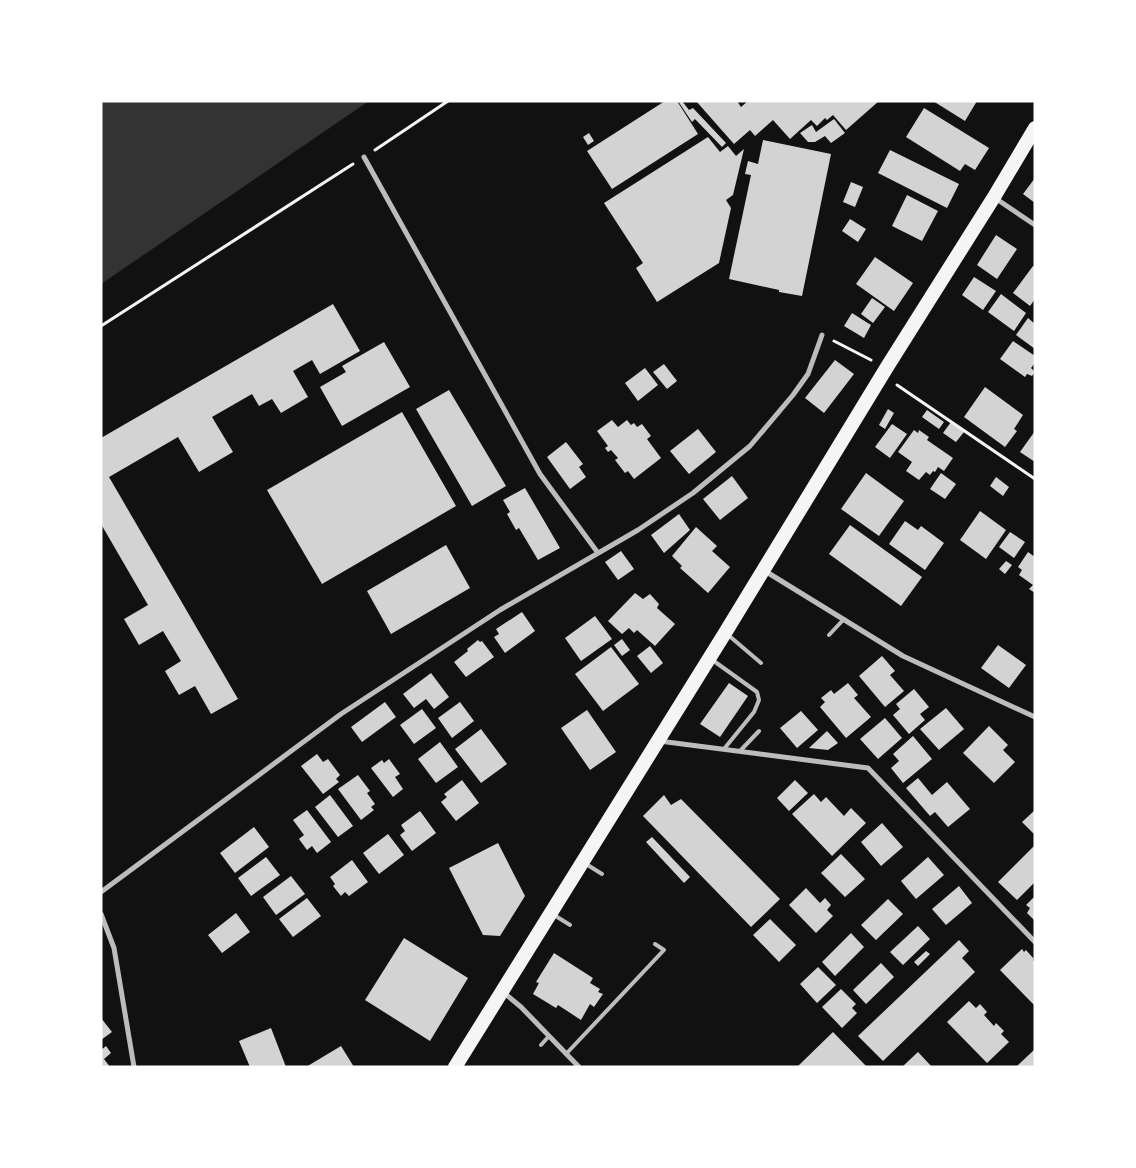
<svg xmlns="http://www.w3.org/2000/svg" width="1136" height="1168" viewBox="0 0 1136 1168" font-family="'Golos Text',sans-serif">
  <rect width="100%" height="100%" fill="#111"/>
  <path fill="#333" d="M101,101H369L101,284Z"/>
  <path fill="#d3d3d3" d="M665,101H677L698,134L612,189L587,151Z
    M678,101H682L689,110L693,108L726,143L722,147L695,119L692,122Z
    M696,101H737L741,107L748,101H879L846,130L833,115L827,120L825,118L817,126L811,120L790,139L773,120L755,136L750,130L734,144Z
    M933,101H977L965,121Z
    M924,108L989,148L975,170L965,164L960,171L906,137Z
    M834,119L845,133L831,143L825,136L815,142H808L800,133L812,125L816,132Z
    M589,133L594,141L588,145L583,137Z
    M708,137L720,152L728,146L736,156L744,149L733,195L726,200L731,208L719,263L657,302L636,268L643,263L604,203Z
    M763,140L831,154L802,296L779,292V290L729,279L751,175L745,174L748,161L758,164Z
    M890,150L959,184L947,208L878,173Z
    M1035,178V203L1023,194Z
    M851,182L863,187L855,207L843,202Z
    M907,195L938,211L922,241L892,226Z
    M850,219L866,229L858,242L842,231Z
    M996,235L1017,249L997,279L977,265Z
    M875,257L913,283L894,311L856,284Z
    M1033,266L1035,267V299L1030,306L1013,293Z
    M974,277L996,291L983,310L962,295Z
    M1001,294L1026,313L1014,331L988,312Z
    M872,298L885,307L873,323L861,314Z
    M333,304L360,351L320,374L312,360L293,371L308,397L281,413L272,399L259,406L252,394L212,417L233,452L199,472L178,437L109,477L238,699L211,714L195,686L179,695L165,671L181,661L163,631L139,645L124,619L148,605L101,524V438Z
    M852,313L871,325L864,338L844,326Z
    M1028,318L1035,324V349L1016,335Z
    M1013,341L1035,356V363L1031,368L1035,372L1032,376L1027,374L1025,377L1000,359Z
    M384,342L410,387L342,426L320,387L346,372L342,366Z
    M835,360L854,374L824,413L805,398Z
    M664,364L677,381L667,389L653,372Z
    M645,368L658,385L638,401L625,383Z
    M985,387L1023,415L1014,429L1017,431L1005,447L964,417Z
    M449,390L506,486L472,506L416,409Z
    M888,409L894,413L885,429L879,425Z
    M927,410L944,422L939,429L922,417Z
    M402,412L456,506L322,584L267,490Z
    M612,420L618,427L627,420L631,425L634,423L637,427L642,424L651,436L647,439L661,458L634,479L628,471L625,473L615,460L618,458L611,450L608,452L605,448L608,446L597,431Z
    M951,422L964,432L956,442L943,433Z
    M892,424L907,434L890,458L875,447Z
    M698,429L716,452L689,474L670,451Z
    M914,430L918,433L919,430L929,437L927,440L953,458L944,471L938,467L935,472L933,471L930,475L926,472L919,480L906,471L912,462L898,452Z
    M1035,431V462L1020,452Z
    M566,442L583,464L579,467L586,477L570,489L547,457Z
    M866,473L904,501L879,536L841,509Z
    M941,473L956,484L945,499L930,489Z
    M732,476L748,498L720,520L703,499Z
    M996,477L1009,487L1003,496L990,486Z
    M525,488L560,548L538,560L519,528L516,530L507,514L510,512L503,500Z
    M980,511L1006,530L986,559L960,540Z
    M679,514L690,530L664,553L651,535Z
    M905,521L918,530L921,526L944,543L925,570L889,544Z
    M850,525L922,577L901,606L829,554Z
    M696,527L717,546L712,551L730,567L708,593L680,568L682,566L672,556Z
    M1010,532L1025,542L1014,558L999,547Z
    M446,545L470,588L391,634L367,591Z
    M621,551L634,569L618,580L605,562Z
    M1028,552L1035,557V593L1029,589L1033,585L1019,575L1022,570L1018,567Z
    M1006,561L1012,565L1005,574L999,569Z
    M635,593L643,599L650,594L659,604L657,608L675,624L655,646L637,630L634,633L629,628L622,634L608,621Z
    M522,612L535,631L505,653L494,637L499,634L496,629Z
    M595,616L612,639L581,661L565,638Z
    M622,639L630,650L622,656L614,645Z
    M478,640L480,642L482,641L494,657L466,677L454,662L468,651L467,649Z
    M998,645L1026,665L1009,688L981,668Z
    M650,646L663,663L651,673L637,656Z
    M611,647L639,684L603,711L575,674Z
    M882,656L895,671L890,675L904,691L885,707L859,676Z
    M431,673L449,697L434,709L426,699L414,708L403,694Z
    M729,683L748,696L720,737L700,724Z
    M848,683L858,695L854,698L871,717L846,738L820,707L825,702L821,698L831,690L834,694Z
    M914,689L929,707L920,714L925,720L909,734L893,715L900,709L896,704Z
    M385,702L396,717L362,742L351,727Z
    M460,702L474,721L452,738L438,718Z
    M946,708L964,729L939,750L920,729Z
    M422,709L436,728L414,744L400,725Z
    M587,710L616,752L590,770L561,728Z
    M801,711L818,730L797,748L780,728Z
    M885,718L902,738L878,759L860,739Z
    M989,726L1008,745L1003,750L1015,762L994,783L963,753Z
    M481,729L507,764L481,783L455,749Z
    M827,731L838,743L828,750L809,748Z
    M913,736L932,759L903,783L891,768L899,761L893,754Z
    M440,742L458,767L436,783L418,759Z
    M317,754L323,762L328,759L340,775L336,779L339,782L323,794L301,766Z
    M389,759L400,774L395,777L403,789L393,797L371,768L382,760L384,763Z
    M358,775L370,791L367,793L375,804L371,807L374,810L361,820L338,789Z
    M918,778L932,795L947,782L970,809L948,827L935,812L930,816L906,788Z
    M462,780L479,803L456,821L441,802L447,797L444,794Z
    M795,780L808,793L789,811L777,798Z
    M814,794L821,802L826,797L844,816L851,808L866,823L832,856L792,814Z
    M330,795L353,826L338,837L315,807Z
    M664,795L671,805L681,799L780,899L751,927L643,816Z
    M307,810L331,842L317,853L312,846L307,850L299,839L304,835L293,820Z
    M1035,810V835L1022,822Z
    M420,811L436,833L412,851L400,835L405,831L401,825Z
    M882,823L903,847L881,866L861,842Z
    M254,827L269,847L235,873L220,853Z
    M388,834L404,855L379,874L363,853Z
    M652,837L690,877L684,883L646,842Z
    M498,843L525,896L500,936L483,935L449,868Z
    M1035,845V882L1017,900L998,882Z
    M841,854L865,879L845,897L821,873Z
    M266,857L280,875L251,896L238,878Z
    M928,857L944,875L916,899L901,881Z
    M352,860L368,882L349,896L345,892L341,896L333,886L335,884L330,877Z
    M291,876L305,894L276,915L263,897Z
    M959,886L972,903L946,925L932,909Z
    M806,888L820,903L825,898L831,905L827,910L833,916L816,933L789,905Z
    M1035,896V921L1027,913L1030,908L1026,905Z
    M307,898L321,916L293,937L279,919Z
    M888,899L903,914L876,940L861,925Z
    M236,913L250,932L222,953L208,935Z
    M770,919L796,945L779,962L753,935Z
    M918,926L930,939L903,965L890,952Z
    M851,933L864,947L835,976L822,962Z
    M404,938L468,978L430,1041L365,1000Z
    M959,940L969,951L962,958L975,972L883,1061L858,1036Z
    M1022,949L1024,952L1026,950L1034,959L1033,960L1035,962V1006L1000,970Z
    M926,951L930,954L918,966L914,962Z
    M554,953L593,978L590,983L600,989L598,992L603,994L594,1007L590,1004L581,1020L558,1005L556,1008L533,994L539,983L536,982Z
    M881,963L894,977L866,1004L853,990Z
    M818,967L836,985L817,1003L800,984Z
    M841,989L856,1004L852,1008L857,1013L842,1028L822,1007Z
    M969,1001L976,1008L980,1004L987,1012L984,1015L994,1026L996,1023L1004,1031L1001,1034L1009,1042L987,1063L947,1022Z
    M101,1018L112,1032L101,1040Z
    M271,1028L286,1067H250L239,1041Z
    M833,1032L867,1067H797Z
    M106,1046L111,1053L104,1059L110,1067H101V1050Z
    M341,1046L354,1067H306Z
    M1035,1049V1067H1018L1017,1066Z
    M918,1052L932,1067H902Z"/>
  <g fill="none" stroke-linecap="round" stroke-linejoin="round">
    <path stroke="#f5f5f5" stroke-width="3" d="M375,150L448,101
      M101,326L353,164
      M834,341L871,360
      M897,385L1035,479"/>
    <path stroke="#bcbcbc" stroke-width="4" d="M727,634L761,663
      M829,635L844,619
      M711,659L757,692L759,700L754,712L724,749
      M740,751L759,731
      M586,864L602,874
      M554,915L570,925
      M541,1045L549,1036
      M566,1054L664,950L655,944"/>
    <path stroke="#bcbcbc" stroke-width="5" d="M364,157L540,474L598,553
      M995,198L1035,225
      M765,571L903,656L1035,717
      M659,741L868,768L1035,942
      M101,892L341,714L500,610L638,530L693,493L750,446L793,395L808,374L822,335
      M101,914L114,948L134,1067
      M503,992L521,1007L579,1067"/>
    <path stroke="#f5f5f5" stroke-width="14" d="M455,1067L725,633L887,367L994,197L1035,128"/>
  </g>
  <rect width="1136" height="1168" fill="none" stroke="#ffffff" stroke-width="205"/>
</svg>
